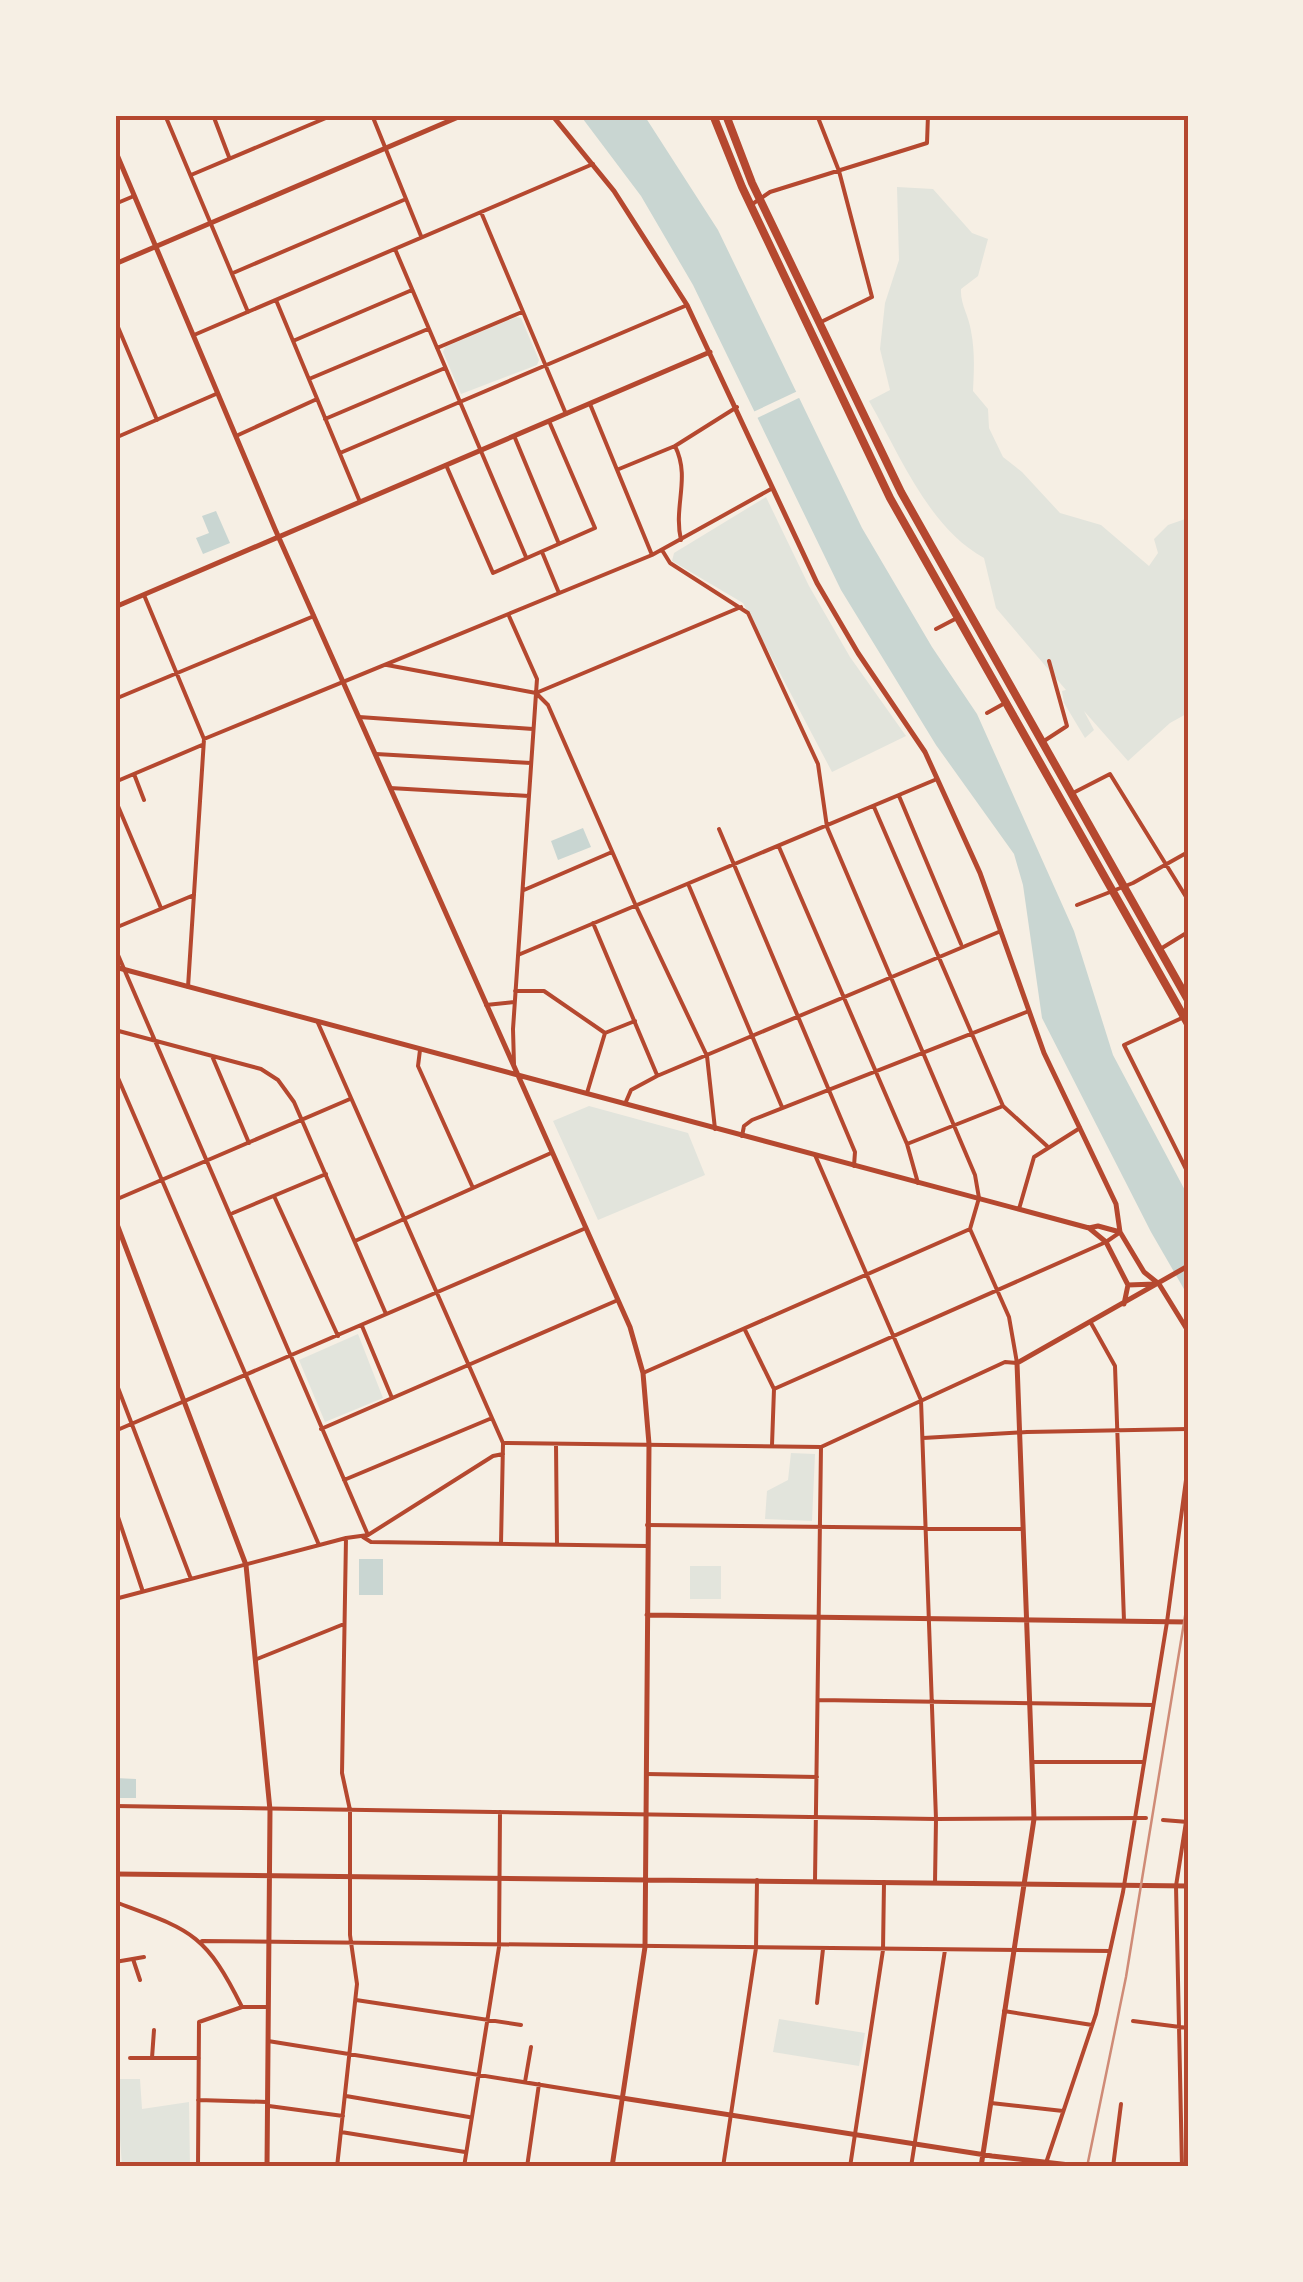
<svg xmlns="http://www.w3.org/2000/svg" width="1303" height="2282" viewBox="0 0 1303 2282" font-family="Manrope,sans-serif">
  <rect width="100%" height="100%" fill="#f6efe4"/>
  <path fill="#e2e4dc" d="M897,187L933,189L972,233L988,239L978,276L961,289C960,304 969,316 971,331C975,351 974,370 973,391L988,409L989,428L1003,457L1022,472L1060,513L1101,525L1149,566L1158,553L1154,539L1168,525L1188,518V713L1170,723L1128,761L1084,711L1094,730L1085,738L1064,703L1062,691L1066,690L996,608L984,558C928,527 900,455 869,401L890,390L880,349L885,303L899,260Z
    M516,317L521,318L539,360L537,365L461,394L443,352L445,347Z
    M766,497L809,586L850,657L906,736L832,772L743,603L672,561L674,553Z
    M589,1106L688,1133L705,1175L598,1220L553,1121Z
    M358,1334L383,1398L325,1422L299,1360Z
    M791,1453L815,1454L812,1521L765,1519L767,1491L788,1480Z
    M690,1566H721V1599H690Z
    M779,2019L865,2033L859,2066L773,2052Z
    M116,2079H140L142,2109L189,2102L190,2167H122Z"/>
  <path fill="#c9d6d2" d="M580,115H644L718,230L862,528L932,647L977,714L1074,931L1113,1055L1188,1196V1296L1151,1232L1042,1018L1023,885L1014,854L936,745L841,590L693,285L641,196Z
    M216,511L230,543L203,554L196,538L209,533L202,516Z
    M583,828L591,847L558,860L551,841Z
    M359,1559H383V1595H359Z
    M115,1778L136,1779V1798H115Z"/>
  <path fill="#f6efe4" d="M802,389L805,395L755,419L751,413Z"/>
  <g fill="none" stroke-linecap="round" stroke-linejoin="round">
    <path stroke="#b5482f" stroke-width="4" d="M165,115L248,312
      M213,115L229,157
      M372,115L421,236
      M817,115L839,171L872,297L819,323
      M191,175L333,115
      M115,204L134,196
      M751,205L770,192L927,143L928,115
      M481,212L566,414
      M395,249L526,557
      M233,273L406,199
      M276,300L360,502
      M115,320L157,420
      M194,335L593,164
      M293,341L412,290
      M437,348L522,312
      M309,379L428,329
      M590,404L652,555
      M325,419L445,368
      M236,436L317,399
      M115,438L216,394
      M515,438L559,544
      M340,453L685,306
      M446,465L493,573L595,528L549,421
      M619,469L675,446
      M681,540C673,506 691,478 675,446L737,407
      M542,552L559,593
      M144,595L204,739L188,987
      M509,616L537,679L513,1029L514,1065
      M936,629L957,618
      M387,665L536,693L741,607
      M536,693L548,705L636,906L707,1056L715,1129
      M115,699L314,616
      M987,713L1005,703
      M359,717L533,729
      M204,739L652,555L771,489
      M1044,741L1067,726L1049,661
      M376,754L531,763
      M134,774L144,800
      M115,782L202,745
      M390,788L529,796
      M1071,794L1110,774L1188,900
      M899,796L961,944
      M115,799L161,908
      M874,807L1003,1106L1047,1146
      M719,829L855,1152L854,1166
      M779,847L907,1144L918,1183
      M689,886L782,1107
      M524,890L612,852
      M1077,905L1133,883L1188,852
      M593,923L657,1075
      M115,928L194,895
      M115,948L368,1535
      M1162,948L1188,932
      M518,955L937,779
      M515,991H544L605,1033
      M486,1005L514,1002
      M1184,1017L1124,1045L1188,1173
      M318,1023L503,1443L501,1544
      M115,1030L261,1069L278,1080L294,1102L386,1314
      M420,1050L418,1066L473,1188
      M212,1056L249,1143
      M115,1071L319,1545
      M587,1093L605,1033L635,1021
      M625,1104L631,1090L657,1076L1001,931
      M742,1136L744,1126L752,1120L1029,1011
      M907,1144L1003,1106
      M815,1155L921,1400L936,1819L935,1883
      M274,1196L338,1336
      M115,1200L350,1099
      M1019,1209L1034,1157L1080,1128
      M233,1213L326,1174
      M355,1241L551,1153
      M1091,1323L1115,1366L1124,1621
      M362,1326L392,1398
      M745,1330L774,1389
      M643,1373L970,1229L979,1198L975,1175L827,827L818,764L748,613L670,563L662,550
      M115,1380L191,1579
      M321,1429L618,1300
      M115,1431L586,1228
      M923,1438L1027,1432L1188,1429
      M503,1443L821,1447L1005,1362L1017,1363L1009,1317L970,1229
      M556,1444L557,1544
      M772,1445L774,1389L1106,1242L1119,1233
      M344,1480L492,1418
      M115,1508L142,1589
      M647,1525L1022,1529
      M363,1537L371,1542L647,1546
      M115,1599L346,1538L368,1535L493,1456L503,1454
      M257,1659L344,1624
      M818,1700L1153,1705
      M1033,1762H1143
      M646,1774L817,1777
      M115,1806L936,1819L1146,1818
      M1163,1820L1188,1822
      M815,1881L821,1447
      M115,1902C190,1930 205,1932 242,2007
      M202,1941L1110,1951
      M133,1959L140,1980
      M115,1962L144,1957
      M356,2000L521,2025
      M817,2003L823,1949
      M1004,2011L1092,2025
      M1133,2021L1188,2028
      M268,2041L622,2098
      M130,2058H199
      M152,2058L154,2030
      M525,2082L531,2047
      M346,2096L469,2117
      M198,2100L267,2102
      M991,2103L1063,2111
      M269,2106L343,2116
      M341,2132L465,2152
      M1046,2163L1096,2014L1123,1892L1167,1622L1188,1465
      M198,2167L199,2022L242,2007H268
      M337,2167L357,1984L350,1935V1810L342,1773L346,1538
      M464,2167L499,1947L500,1812
      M527,2167L539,2084
      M723,2167L756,1948L757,1880
      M850,2167L883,1950L884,1882
      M911,2167L945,1950
      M1113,2167L1121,2104
      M1182,2167L1176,1886L1188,1809"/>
    <path stroke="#b5482f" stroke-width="5" d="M552,115L614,191L687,305L817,583L858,653L925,752L980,873L1044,1053L1116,1204L1120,1232L1144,1272L1159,1284L1188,1331
      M115,150L275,529L630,1327L643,1373L649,1444L645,1947L612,2167
      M115,264L463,115
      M115,607L710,352
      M115,967L1089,1228L1098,1226L1120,1232
      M115,1219L246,1565L270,1810L267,2167
      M1089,1228L1106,1242L1128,1285L1155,1284
      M1124,1304L1128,1285
      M647,1615L1188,1622
      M115,1874L1188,1886
      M622,2098L992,2156L1087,2167
      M981,2167L1034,1819L1017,1363L1188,1266"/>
    <path stroke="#b5482f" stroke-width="8" d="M713,115L742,187L890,498L1188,1024
      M726,115L752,183L901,492L1188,1000"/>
    <path stroke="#cf8b77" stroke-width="2.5" d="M1087,2167L1126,1977L1188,1598"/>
  </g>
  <rect width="1303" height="2282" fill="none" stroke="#f6efe4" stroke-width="235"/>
  <rect x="118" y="118" width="1068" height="2046" fill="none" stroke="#b5482f" stroke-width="4"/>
</svg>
